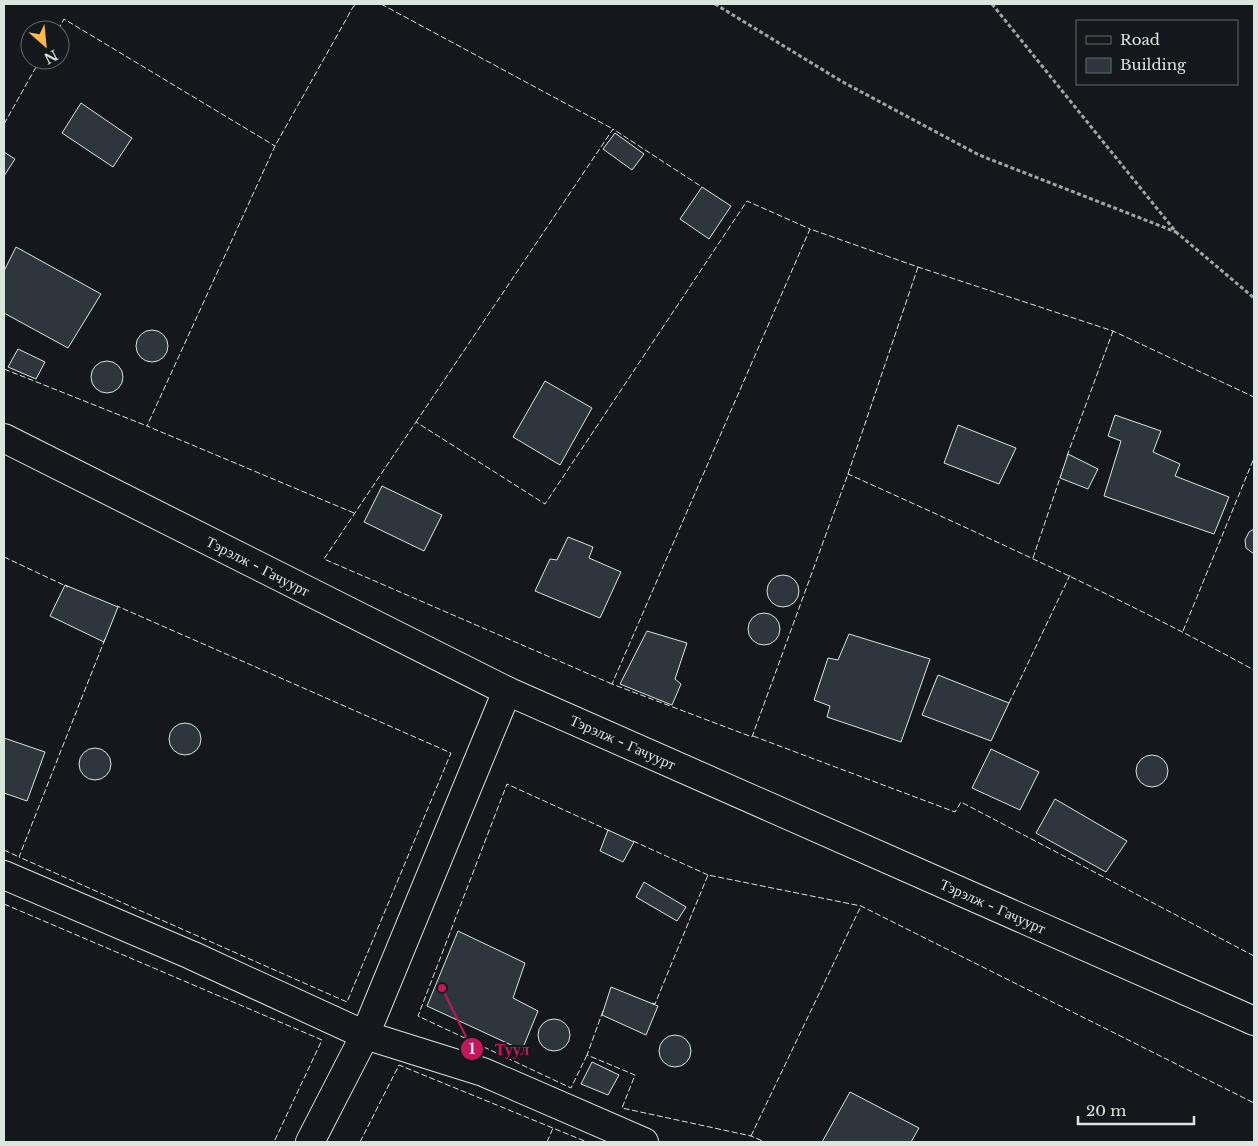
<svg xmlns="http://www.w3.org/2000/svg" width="1258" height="1146" viewBox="0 0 1258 1146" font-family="'Libre Baskerville',serif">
  <rect width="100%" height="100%" fill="#14181c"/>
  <path fill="#2c363c" stroke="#d8e6dc" d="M81,103L132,138L113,167L62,133Z
    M615,133L644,154L632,170L603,149Z
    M4,152L15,159L4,176Z
    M702,187L731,206L709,239L680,219Z
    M16,247L101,294L68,348L4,313V271Z
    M136 346a16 16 0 1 1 32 0a16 16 0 1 1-32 0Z
    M18,349L45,362L36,379L8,367Z
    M91 377a16 16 0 1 1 32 0a16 16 0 1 1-32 0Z
    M545,381L592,408L560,465L513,437Z
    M1115,415L1161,431L1153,452L1180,464L1175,476L1229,497L1214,534L1104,496L1121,441L1108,436Z
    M958,425L1016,448L999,484L944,463Z
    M1068,454L1098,469L1088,489L1060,478Z
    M382,486L442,515L424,551L364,522Z
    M1254,529V554L1246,548L1245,540L1249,532Z
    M568,537L593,547L589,558L621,572L600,618L535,591L550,559L557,560Z
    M767 591a16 16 0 1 1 32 0a16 16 0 1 1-32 0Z
    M65,585L118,607L104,642L50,616Z
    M748 629a16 16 0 1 1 32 0a16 16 0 1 1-32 0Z
    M647,631L687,643L675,679L681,684L672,705L620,684Z
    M849,634L930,659L901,742L827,717L830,706L814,700L828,658L838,660Z
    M938,675L1009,703L991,741L922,715Z
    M169 739a16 16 0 1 1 32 0a16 16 0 1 1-32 0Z
    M4,738L45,752L27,801L4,793Z
    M79 764a16 16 0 1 1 32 0a16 16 0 1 1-32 0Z
    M991,749L1039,772L1020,810L972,788Z
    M1136 771a16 16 0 1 1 32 0a16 16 0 1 1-32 0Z
    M1055,799L1127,841L1106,872L1036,833Z
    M608,830L634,842L623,862L600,851Z
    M644,882L686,907L677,921L636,897Z
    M458,931L525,963L513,998L538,1011L522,1050L427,1006Z
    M611,987L658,1006L646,1035L602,1015Z
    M538 1035a16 16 0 1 1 32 0a16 16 0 1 1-32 0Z
    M659 1051a16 16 0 1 1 32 0a16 16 0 1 1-32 0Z
    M592,1062L619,1075L608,1095L581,1084Z
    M850,1092L919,1128L911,1142H822Z"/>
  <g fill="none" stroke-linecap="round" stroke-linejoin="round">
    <defs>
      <path id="minor" d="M4,875L191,955L365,1035L483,1072L644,1142
        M310,1142L365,1035L507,691"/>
      <path id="secondary" d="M4,438L507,691L1254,1021"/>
    </defs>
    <use href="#minor" stroke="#d8e6dc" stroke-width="30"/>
    <use href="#secondary" stroke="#d8e6dc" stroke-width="30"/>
    <path stroke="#9da8a2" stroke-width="3" stroke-dasharray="4 2.5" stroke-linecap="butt" d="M715,4L841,81L979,155L1176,232
      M992,4L1176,232L1254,298"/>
    <use href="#minor" stroke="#14181c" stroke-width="28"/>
    <use href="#secondary" stroke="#14181c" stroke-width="28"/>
    <path stroke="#d8e6dc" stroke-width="1" stroke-dasharray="6 2.5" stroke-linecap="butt" d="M381,4L613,129
      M58,30L64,19L275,146
      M4,124L40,60
      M918,267L848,474L752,737L612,684L810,229L918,267L1113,331L1254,397
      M4,369L147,426
      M416,422L613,129L702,187
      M1067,456L1113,331
      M848,475V474C985,536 1122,598 1254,670
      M354,513L147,426L275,146L353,7L357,4
      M4,557L68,587
      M1033,558L1061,475
      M1183,631L1254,458
      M105,639L19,857L347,1002L451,753L117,606
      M612,684L324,559L416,422L545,504L747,201L810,229
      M1009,703L1070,575
      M753,736L955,812L961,802L1254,956
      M633,841L708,875
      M4,850L19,857
      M4,904L322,1040L274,1142
      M652,1003L655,1004L708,875L861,906L1254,1103
      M603,1011L587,1055L635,1075L622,1108L751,1136L765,1142
      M587,1055L571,1088L418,1016L507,784L610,831
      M751,1136L861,906
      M360,1142L399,1065L587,1142
      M547,1142L553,1128"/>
  </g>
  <g text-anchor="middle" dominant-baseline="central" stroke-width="4" stroke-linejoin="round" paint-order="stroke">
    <g font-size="15" fill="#d8e6dc" stroke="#14181c">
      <text transform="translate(258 566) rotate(27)">Тэрэлж - Гачуурт</text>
      <text transform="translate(623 742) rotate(24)">Тэрэлж - Гачуурт</text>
      <text transform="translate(993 906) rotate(24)">Тэрэлж - Гачуурт</text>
    </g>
  </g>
  <path fill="none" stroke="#c2185b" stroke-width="2" d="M442 988L472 1049"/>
  <g fill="#c2185b" stroke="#14181c" stroke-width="2">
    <circle cx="442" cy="988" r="5"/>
    <circle cx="472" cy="1049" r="12"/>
  </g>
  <g font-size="15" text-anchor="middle" font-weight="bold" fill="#fff">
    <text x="472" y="1054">1</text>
  </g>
  <g font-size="16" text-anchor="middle" font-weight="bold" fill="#c2185b" stroke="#14181c" stroke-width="4" stroke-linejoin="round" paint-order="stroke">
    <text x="512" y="1055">Туул</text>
  </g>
  <rect width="1258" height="1146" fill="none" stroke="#d8e6dc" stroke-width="10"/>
  <rect x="1076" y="20" width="162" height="65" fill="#14181c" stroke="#626a69"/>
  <rect x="1086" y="36" width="25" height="8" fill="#14181c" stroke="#626a69"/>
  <text x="1120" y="45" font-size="15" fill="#d8e6dc">Road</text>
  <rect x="1086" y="58" width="25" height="15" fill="#2c363c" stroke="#626a69"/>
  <text x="1120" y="70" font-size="15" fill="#d8e6dc">Building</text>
  <g transform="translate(45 45) rotate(153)"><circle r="24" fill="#14181c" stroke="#626a69"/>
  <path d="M0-4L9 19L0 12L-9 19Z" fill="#ffb74d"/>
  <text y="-8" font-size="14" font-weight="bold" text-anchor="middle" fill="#d8e6dc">N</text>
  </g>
  <path d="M1078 1116v8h116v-8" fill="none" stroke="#d8e6dc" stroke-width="2.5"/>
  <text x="1086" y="1116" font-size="15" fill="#d8e6dc" stroke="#14181c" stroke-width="4" paint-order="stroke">20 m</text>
</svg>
